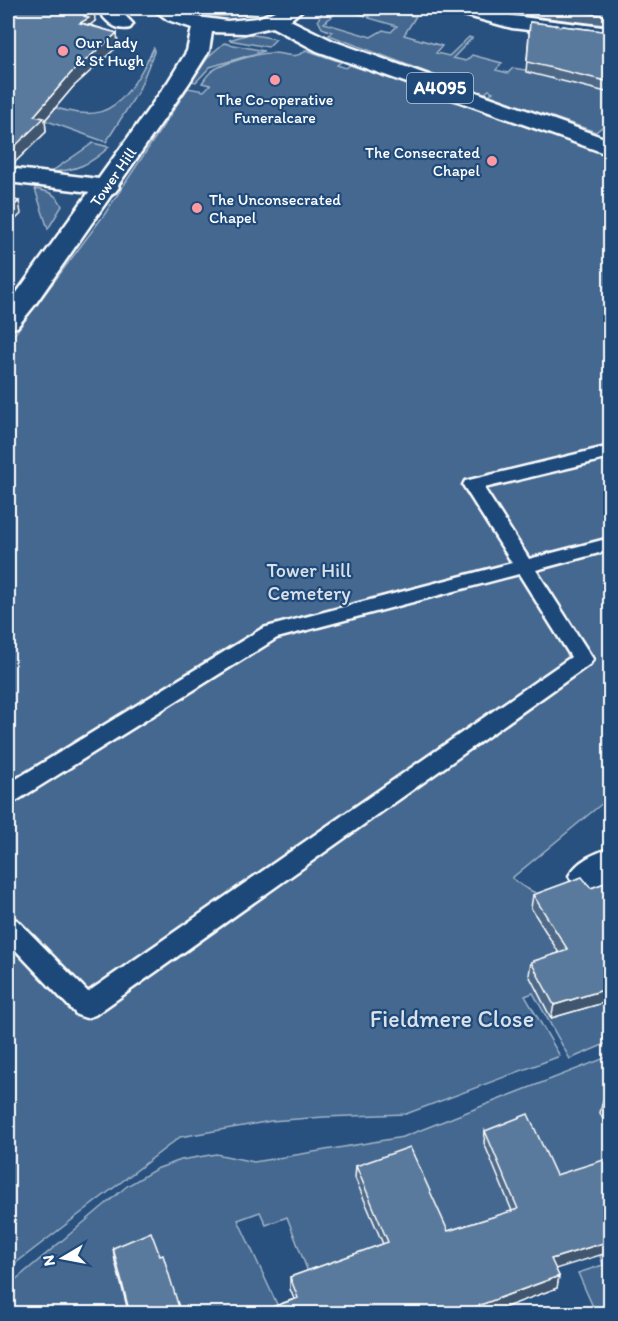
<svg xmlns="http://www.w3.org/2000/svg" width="618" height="1321" viewBox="0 0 618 1321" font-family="Itim,sans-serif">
  <rect width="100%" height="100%" fill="#28517f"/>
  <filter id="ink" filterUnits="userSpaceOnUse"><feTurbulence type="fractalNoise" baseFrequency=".0167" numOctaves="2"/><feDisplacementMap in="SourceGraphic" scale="12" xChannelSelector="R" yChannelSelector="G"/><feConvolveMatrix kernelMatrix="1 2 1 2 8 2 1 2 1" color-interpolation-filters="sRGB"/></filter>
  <g filter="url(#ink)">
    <path fill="#446890" stroke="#a2b4c8" stroke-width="1.5" fill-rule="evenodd" d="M187,8H269C245,17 211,20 187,8Z
      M324,8H353L416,16L404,35L442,46L436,53L449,56L469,37L472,38L453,58L466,61L472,55L502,63L496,70L508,73L513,68L610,84V126L602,127L596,132L488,95L493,92L489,90L484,94L329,35L332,32L322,28L318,20ZM341,9L370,17L369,18L397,26L391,32L383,30L371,37L324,23Z
      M249,34L276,39L268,47L229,40Z
      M224,43L264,51L210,67L196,82L192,81L209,56Z
      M154,47V52L138,92L106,142L8,107V92C88,118 111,137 154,47Z
      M306,50L341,62L337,65L346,68L350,65L610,155V797L512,878L524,887L551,901L610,990V1042L570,1059L533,993L525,996L560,1056L406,1114L324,1117L271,1121L180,1137L8,1269V343L104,215L188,88L204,91L210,85L202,83C205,79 207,75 211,72C219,64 259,53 270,53C284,52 295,61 306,50Z
      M93,143L109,147C91,164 75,171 51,172Z
      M35,189C48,191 57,194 62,206L48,229Z
      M610,1056V1169L524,1218L438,1246L356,1178L388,1254L313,1285L287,1217L266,1225L260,1212L238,1220L281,1313L8,1314V1286L127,1186L156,1169L181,1160L216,1154L254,1162L403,1137Z
      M610,1253V1313H599L594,1309L578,1273L603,1265L600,1256Z"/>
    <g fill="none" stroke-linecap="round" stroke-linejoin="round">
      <defs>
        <path id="lane" d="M610,446V458L484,488L529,559L610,538V550L536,570L593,659L590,664L95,1015L86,1018L77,1015L8,942V917L17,920L88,992L571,657L519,574L277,638L16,801L8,803V784L263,628L512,563L463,485L465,481Z"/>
        <path id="street" d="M97,8H118L133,24L130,28C115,32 105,20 97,8Z
          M450,8H482L513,16L610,28V40L512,28L453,12Z
          M8,168L107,180L115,182L119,187L115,192L107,194L8,182Z
          M610,848V881L588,891L575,886L569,876C578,860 594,854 610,848Z"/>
        <path id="primary" d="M152,8H176L197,17L227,21L258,18L282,8H301L302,10L290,20L333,41L610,140V155L317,51L272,27L245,33L212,32L209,51L189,83L34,306L17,327L8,329V305L168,82L187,51L192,28L168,20Z"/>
      </defs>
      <use href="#lane" stroke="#fff" stroke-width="5"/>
      <use href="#street" stroke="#fff" stroke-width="5"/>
      <use href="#primary" stroke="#fff" stroke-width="5"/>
      <use href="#lane" fill="#1f4a7a" fill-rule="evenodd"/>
      <use href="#street" fill="#1f4a7a" fill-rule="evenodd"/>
      <use href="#primary" fill="#1f4a7a" fill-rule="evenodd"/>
    </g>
    <path fill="#4d6987" stroke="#fff" stroke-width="1.5" d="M8,8L95,21L90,25L117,33L118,46L73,87L45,120L46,132L11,166H8Z
      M531,8H610V27V26L530,16Z
      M530,22L610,32V93L526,72Z
      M610,881V1001L551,1018L529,975L531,962L559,953L531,908L533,895L591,888Z
      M610,1098V1134L600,1113L603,1100Z
      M485,1131L559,1276L557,1288L487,1314H253L294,1299L290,1289V1277L383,1244L355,1178L356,1166L448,1231L512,1211L484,1143Z
      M113,1248L181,1314H129L115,1261Z"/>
    <path fill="#3f556e" stroke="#fff" stroke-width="1.5" d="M94,8L95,21L90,25L80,23L84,16Z
      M117,33L118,46L73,87L45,120L46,132L11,166L9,152L34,116L71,73Z
      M19,201L21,214L8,227V211Z
      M610,988V1001L551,1018L554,1005Z
      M610,1241V1252L549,1271L551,1259Z
      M559,1276L557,1288L487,1314H456Z"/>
    <path fill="#5a7a9d" stroke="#fff" stroke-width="1.5" d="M8,8H94L84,16L89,18L80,23L117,33L71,73L34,116L44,118L9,152H8Z
      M544,8H610V16Z
      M530,22L610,32V82L527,62Z
      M8,198L19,201L8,211Z
      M582,877L591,888L610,881V988L554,1005L531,962L568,950L533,895Z
      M610,1098V1116L603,1100Z
      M528,1114L556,1175L610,1158V1241L551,1259L559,1276L456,1314H253L298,1298L290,1277L388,1242L356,1166L410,1147L448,1231L518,1209L485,1131Z
      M151,1232L160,1256L163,1255L181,1314H130L113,1248Z"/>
  </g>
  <g fill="#ff9aa2" stroke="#1f4a7a" stroke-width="2">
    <circle cx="63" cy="51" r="6"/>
    <circle cx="275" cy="80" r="6"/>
    <circle cx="492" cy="161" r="6"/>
    <circle cx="197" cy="208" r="6"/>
  </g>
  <g text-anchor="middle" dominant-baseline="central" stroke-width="4.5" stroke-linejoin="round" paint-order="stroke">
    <g font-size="16" fill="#fff" stroke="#1f4a7a" text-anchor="start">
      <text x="75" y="42">Our Lady<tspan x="75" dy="18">&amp; St Hugh</tspan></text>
      <text x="275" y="99" text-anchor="middle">The Co-operative<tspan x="275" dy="18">Funeralcare</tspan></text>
      <text x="480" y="152" text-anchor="end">The Consecrated<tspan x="480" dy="18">Chapel</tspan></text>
      <text x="209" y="199">The Unconsecrated<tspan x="209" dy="18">Chapel</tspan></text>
    </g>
    <g font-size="16" fill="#fff" stroke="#1f4a7a">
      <text transform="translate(113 177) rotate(-55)">Tower Hill</text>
    </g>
    <rect fill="#1f4a7a" stroke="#bcc9d7" stroke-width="1.5" x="407" y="73" width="66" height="30" rx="4.5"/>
    <g font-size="18" font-weight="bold" fill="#fff">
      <text x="440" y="88">A4095</text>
    </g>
    <g font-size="20" fill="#dae1e9" stroke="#1f4a7a">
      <text x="309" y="570">Tower Hill<tspan x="309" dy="23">Cemetery</tspan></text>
    </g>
    <g font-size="24" fill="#dae1e9" stroke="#1f4a7a">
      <text x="452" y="1018">Fieldmere Close</text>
    </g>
  </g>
  <rect width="618" height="1321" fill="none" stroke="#1f4a7a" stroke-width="30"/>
  <rect x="15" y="15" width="588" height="1291" fill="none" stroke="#fff" stroke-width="2" filter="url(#ink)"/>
  <g transform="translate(63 1258) rotate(260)" stroke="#1f4a7a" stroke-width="4.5" paint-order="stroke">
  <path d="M0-4.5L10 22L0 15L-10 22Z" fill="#ffffff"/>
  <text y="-9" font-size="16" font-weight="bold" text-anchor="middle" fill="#ffffff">N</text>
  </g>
</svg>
